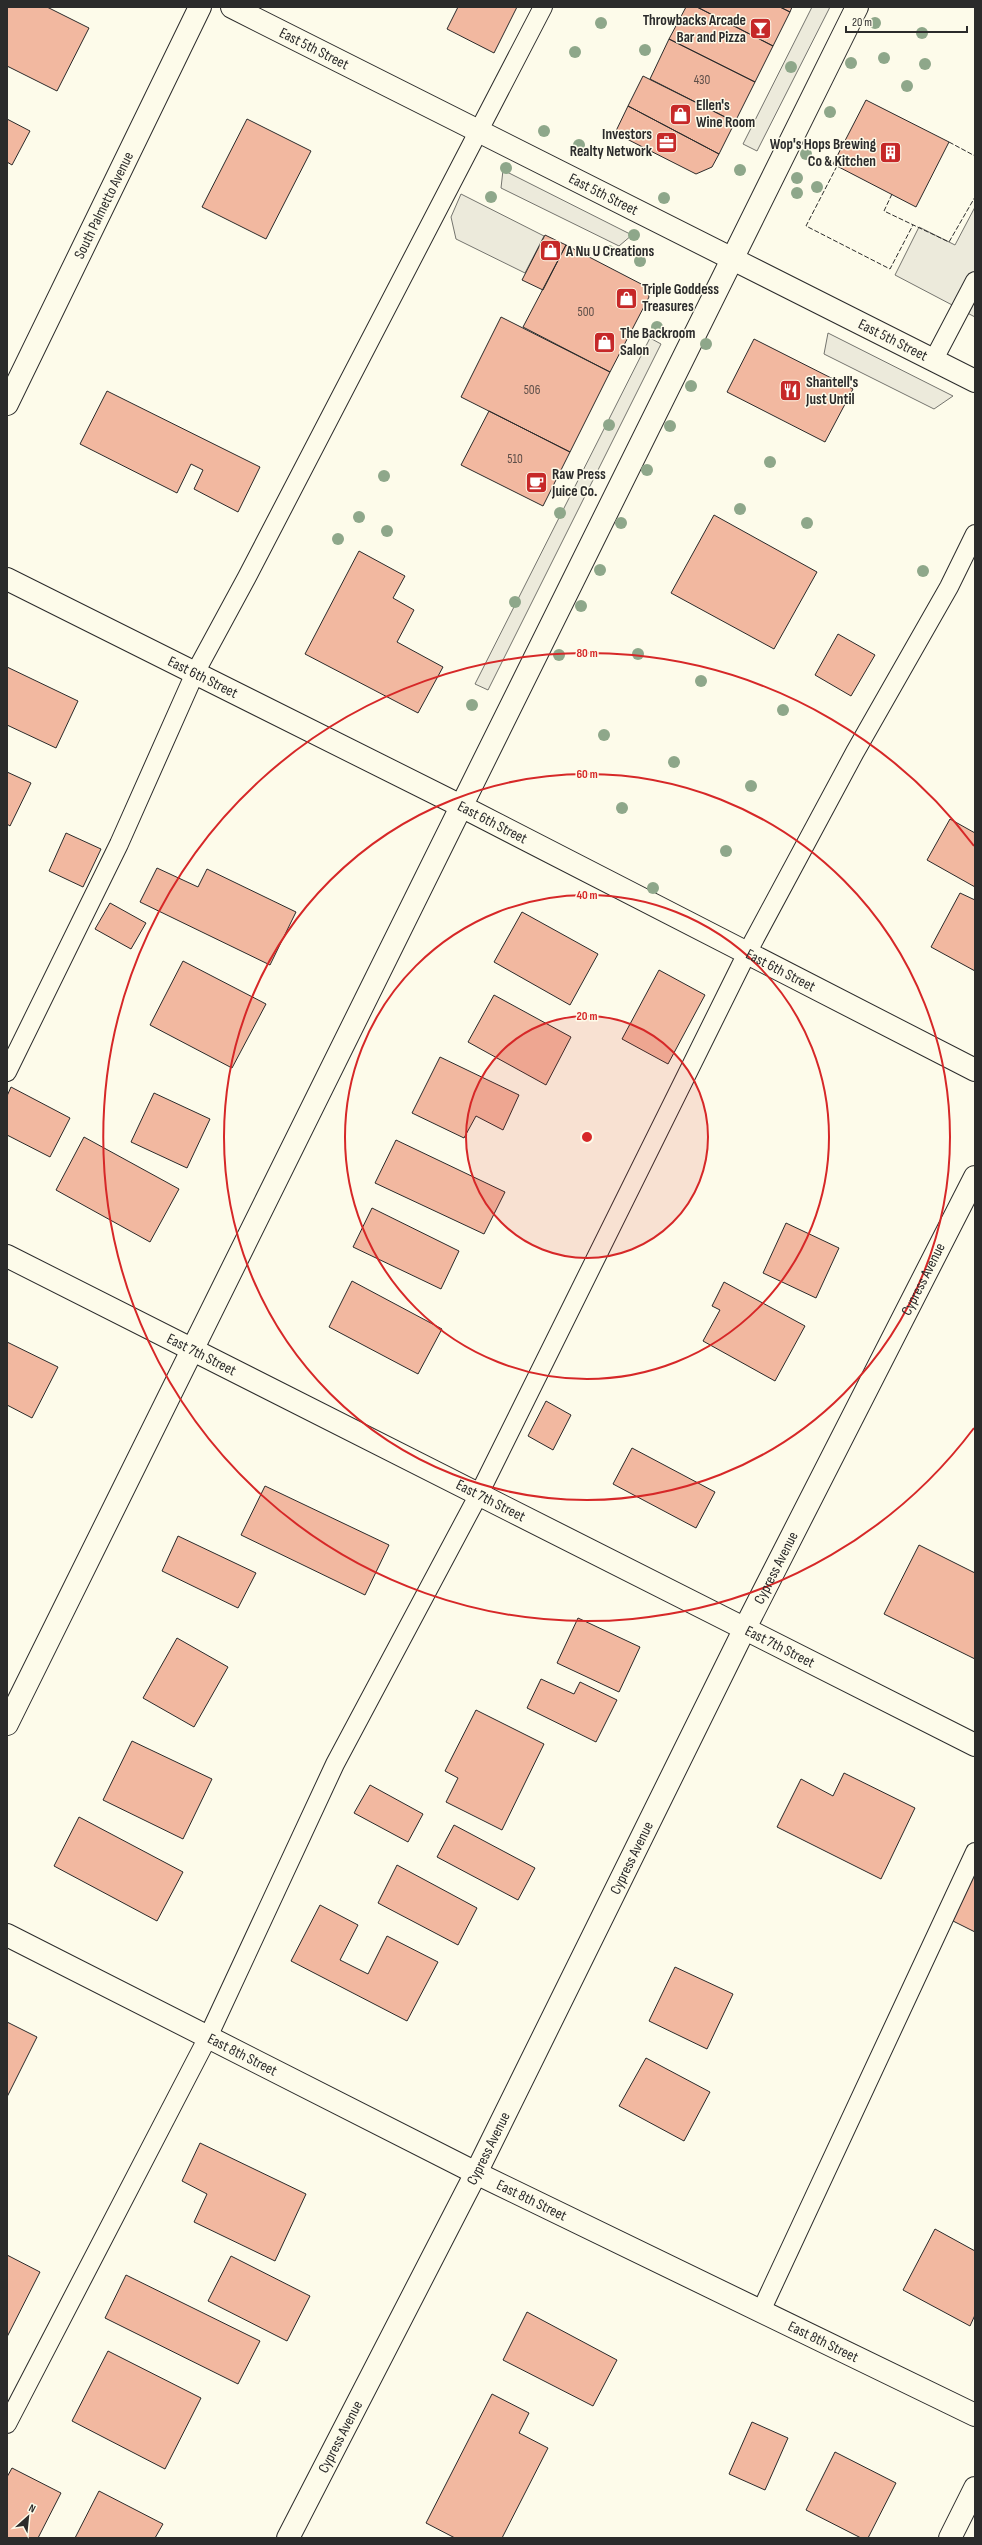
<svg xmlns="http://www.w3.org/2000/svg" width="982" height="2545" viewBox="0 0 982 2545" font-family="'Sofia Sans Condensed',sans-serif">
  <rect width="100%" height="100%" fill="#fdfbea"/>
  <path fill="#eceadb" stroke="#74746e" d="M812,7H830L757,151L743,144Z
    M503,170L632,235L619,246L501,188Z
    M461,194L544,236L525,273L456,239L451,217Z
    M975,207V317L895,275L919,227L955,245Z
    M828,333L953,396L934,409L824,354Z
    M650,338L661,344L488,690L475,684Z"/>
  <path fill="#f2b8a0" stroke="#2b2b2b" d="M7,7H47L89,28L57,91L7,66Z
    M458,7H517L494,53L447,29Z
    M686,7H697L773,46L755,82L669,39Z
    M697,7H780L790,12L773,46Z
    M780,7H792L790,12Z
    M669,39L755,82L735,122L650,79Z
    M643,76L735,122L719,154L628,106Z
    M866,100L949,142L916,207L833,164Z
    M628,106L719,154L712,167L696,174L615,133Z
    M7,119L30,131L12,165L7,162Z
    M247,119L311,151L266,239L202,207Z
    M545,235L566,245L543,290L522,280Z
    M566,245L645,286L649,297L610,372L523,327Z
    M501,317L610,372L570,452L461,397Z
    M754,339L853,389L825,442L727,392Z
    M107,391L260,467L238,512L194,489L203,470L191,464L177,493L80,444Z
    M489,411L570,452L543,506L461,465Z
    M714,515L817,572L774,649L671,593Z
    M359,551L405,576L393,598L414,610L397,642L443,667L418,713L305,654Z
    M838,634L875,655L851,696L815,675Z
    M7,667L78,701L56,748L7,725Z
    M7,772L31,783L10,826L7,824Z
    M950,819L975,833V887L927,860Z
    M66,833L101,849L83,887L49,871Z
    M157,868L198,887L207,869L296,912L270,965L140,902Z
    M960,893L975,900V971L931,947Z
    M110,903L146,923L131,949L95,929Z
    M522,912L598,954L570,1005L494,962Z
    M183,961L266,1004L232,1068L150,1025Z
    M659,970L705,995L668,1064L622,1039Z
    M494,995L571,1037L546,1085L468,1042Z
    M440,1057L519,1095L503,1130L476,1116L464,1138L412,1113Z
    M11,1087L70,1118L50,1157L7,1135V1096Z
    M154,1093L210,1119L187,1168L131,1142Z
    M84,1137L179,1189L150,1242L56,1190Z
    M396,1140L505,1192L484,1234L375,1183Z
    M372,1208L459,1251L441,1289L353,1247Z
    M786,1223L839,1248L816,1298L763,1273Z
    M352,1281L442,1329L418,1374L329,1327Z
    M724,1282L805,1326L775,1381L703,1341L720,1310L712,1306Z
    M7,1342L58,1367L32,1418L7,1405Z
    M546,1401L571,1415L553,1450L528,1436Z
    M632,1448L715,1492L696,1528L613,1484Z
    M265,1486L389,1545L365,1595L241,1535Z
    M178,1536L256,1573L238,1608L162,1571Z
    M919,1545L975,1573V1659L884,1614Z
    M578,1618L640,1647L619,1692L557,1663Z
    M177,1638L228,1667L194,1727L143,1698Z
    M541,1679L574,1694L580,1682L617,1700L596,1742L527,1708Z
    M476,1710L544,1744L502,1830L446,1802L458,1778L445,1771Z
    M132,1741L212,1779L183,1839L103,1800Z
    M844,1773L915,1808L881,1879L777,1827L801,1779L833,1796Z
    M370,1785L423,1814L408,1842L354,1813Z
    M79,1817L183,1872L157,1921L54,1866Z
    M454,1825L535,1868L518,1900L437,1857Z
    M397,1865L477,1908L458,1945L378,1903Z
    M975,1872V1932L951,1920Z
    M320,1905L358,1925L340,1960L368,1974L387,1936L438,1962L407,2021L291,1961Z
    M675,1967L733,1994L707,2049L649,2021Z
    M7,2022L37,2037L7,2097Z
    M646,2058L710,2092L684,2141L619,2106Z
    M200,2143L306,2194L275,2261L194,2222L207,2194L182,2181Z
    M935,2229L975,2251V2315L970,2326L903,2290Z
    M7,2255L40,2272L7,2337Z
    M231,2256L310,2296L287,2341L208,2301Z
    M126,2275L260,2341L238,2384L105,2318Z
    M527,2312L617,2360L593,2406L503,2360Z
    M108,2351L201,2398L165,2469L72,2421Z
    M492,2394L529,2413L519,2433L548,2448L502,2538H455L426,2523Z
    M752,2422L788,2438L765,2490L729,2474Z
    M835,2452L896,2483L868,2538H861L806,2510Z
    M12,2468L61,2493L38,2538H7V2477Z
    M99,2491L163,2524L155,2538H75Z"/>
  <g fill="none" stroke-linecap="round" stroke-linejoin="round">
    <defs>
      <path id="lane" d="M933,361L975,281
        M7,1072L119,844L195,673L247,577L543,7
        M761,2311L975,1852
        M7,2424L208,2037L335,1764L479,1494L747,953L855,752L949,587L975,534"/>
      <g id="street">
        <path id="s1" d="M232,7L975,381"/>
        <path id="s2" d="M7,404L200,7"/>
        <path id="s3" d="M7,579L461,806L975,1070"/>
        <path id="s4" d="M7,1256L975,1745"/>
        <path id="s5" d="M7,1935L476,2173L975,2415"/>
        <path id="s6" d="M288,2538L476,2173L745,1628L975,1177"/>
        <path d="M950,2538L975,2488"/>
      </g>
      <path id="secondary" d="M7,1724L857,7"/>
    </defs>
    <use href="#lane" stroke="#2b2b2b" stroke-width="20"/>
    <use href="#street" stroke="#2b2b2b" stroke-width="24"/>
    <use href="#secondary" stroke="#2b2b2b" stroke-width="24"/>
    <use href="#lane" stroke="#fdfbea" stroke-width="18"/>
    <use href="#street" stroke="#fdfbea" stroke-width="22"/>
    <use href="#secondary" stroke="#fdfbea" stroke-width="22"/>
    <path stroke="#2b2b2b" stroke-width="1" stroke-dasharray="5 2" stroke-linecap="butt" d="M949,142L975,156
      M837,166L806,226L890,269L913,225
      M892,194L884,211L949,242L975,197"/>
  </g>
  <g fill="#8ea78a">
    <circle cx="601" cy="23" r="6"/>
    <circle cx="875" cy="23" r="6"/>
    <circle cx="922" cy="33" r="6"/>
    <circle cx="645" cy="50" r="6"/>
    <circle cx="575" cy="52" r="6"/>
    <circle cx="884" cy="58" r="6"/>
    <circle cx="851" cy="63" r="6"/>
    <circle cx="925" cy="64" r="6"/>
    <circle cx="791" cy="67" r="6"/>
    <circle cx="907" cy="86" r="6"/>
    <circle cx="830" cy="112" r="6"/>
    <circle cx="544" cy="131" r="6"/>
    <circle cx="579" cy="145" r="6"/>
    <circle cx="806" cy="154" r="6"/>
    <circle cx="506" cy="168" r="6"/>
    <circle cx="740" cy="170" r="6"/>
    <circle cx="797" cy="178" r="6"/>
    <circle cx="817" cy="187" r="6"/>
    <circle cx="797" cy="193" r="6"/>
    <circle cx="491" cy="197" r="6"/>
    <circle cx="664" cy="198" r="6"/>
    <circle cx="634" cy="235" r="6"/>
    <circle cx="609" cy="251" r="6"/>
    <circle cx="640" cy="261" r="6"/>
    <circle cx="657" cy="327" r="6"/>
    <circle cx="706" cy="344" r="6"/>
    <circle cx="691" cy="386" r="6"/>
    <circle cx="609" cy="425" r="6"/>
    <circle cx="670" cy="426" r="6"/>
    <circle cx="770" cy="462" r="6"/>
    <circle cx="647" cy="470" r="6"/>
    <circle cx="384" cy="476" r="6"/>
    <circle cx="740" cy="509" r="6"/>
    <circle cx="560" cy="513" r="6"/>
    <circle cx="359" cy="517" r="6"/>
    <circle cx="621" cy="523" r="6"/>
    <circle cx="807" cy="523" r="6"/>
    <circle cx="387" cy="531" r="6"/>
    <circle cx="338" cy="539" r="6"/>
    <circle cx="600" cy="570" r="6"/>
    <circle cx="923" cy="571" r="6"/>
    <circle cx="515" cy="602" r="6"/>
    <circle cx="581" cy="606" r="6"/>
    <circle cx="638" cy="654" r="6"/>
    <circle cx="559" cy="655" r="6"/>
    <circle cx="701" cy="681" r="6"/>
    <circle cx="472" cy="705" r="6"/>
    <circle cx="783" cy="710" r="6"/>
    <circle cx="604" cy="735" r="6"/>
    <circle cx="674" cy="762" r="6"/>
    <circle cx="751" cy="786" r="6"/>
    <circle cx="622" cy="808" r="6"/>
    <circle cx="726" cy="851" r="6"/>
    <circle cx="653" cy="888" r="6"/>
  </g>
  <circle cx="587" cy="1137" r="121" fill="#d62828" fill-opacity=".12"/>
  <g fill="none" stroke="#d62828" stroke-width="2">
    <circle cx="587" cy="1137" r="121"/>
    <circle cx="587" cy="1137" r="242"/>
    <circle cx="587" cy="1137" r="363"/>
    <path d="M974 1428A484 484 0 1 1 974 846"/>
  </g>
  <defs>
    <symbol id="bar-square" viewBox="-11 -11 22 22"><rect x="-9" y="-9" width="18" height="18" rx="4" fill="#c62828" stroke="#fdfbea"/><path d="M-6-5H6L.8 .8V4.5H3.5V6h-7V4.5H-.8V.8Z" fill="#fff"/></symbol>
    <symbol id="shop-square" viewBox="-11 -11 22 22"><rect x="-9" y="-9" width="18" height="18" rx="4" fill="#c62828" stroke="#fdfbea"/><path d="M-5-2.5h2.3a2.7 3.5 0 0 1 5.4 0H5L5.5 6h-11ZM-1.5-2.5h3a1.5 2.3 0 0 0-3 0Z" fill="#fff"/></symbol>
    <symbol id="office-square" viewBox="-11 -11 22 22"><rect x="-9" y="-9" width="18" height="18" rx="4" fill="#c62828" stroke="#fdfbea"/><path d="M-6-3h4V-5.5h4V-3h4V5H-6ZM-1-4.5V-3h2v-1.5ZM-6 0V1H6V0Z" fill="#fff"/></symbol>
    <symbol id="building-square" viewBox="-11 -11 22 22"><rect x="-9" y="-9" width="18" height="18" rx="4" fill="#c62828" stroke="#fdfbea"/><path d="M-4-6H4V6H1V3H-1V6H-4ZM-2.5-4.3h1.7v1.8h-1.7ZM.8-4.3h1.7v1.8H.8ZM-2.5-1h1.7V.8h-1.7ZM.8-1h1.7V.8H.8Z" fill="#fff"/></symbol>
    <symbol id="restaurant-square" viewBox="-11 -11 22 22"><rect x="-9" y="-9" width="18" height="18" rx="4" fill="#c62828" stroke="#fdfbea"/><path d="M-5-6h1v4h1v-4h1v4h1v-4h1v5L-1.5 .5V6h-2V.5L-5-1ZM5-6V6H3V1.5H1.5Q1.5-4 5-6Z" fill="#fff"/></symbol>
    <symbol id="cafe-square" viewBox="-11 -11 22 22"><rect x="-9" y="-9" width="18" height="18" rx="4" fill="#c62828" stroke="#fdfbea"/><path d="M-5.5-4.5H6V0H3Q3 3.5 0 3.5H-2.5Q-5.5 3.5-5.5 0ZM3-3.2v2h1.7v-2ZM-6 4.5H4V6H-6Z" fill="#fff"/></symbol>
  </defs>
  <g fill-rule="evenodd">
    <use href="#bar-square" x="748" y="16" width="25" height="25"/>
    <use href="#shop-square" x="668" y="102" width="25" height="25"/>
    <use href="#office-square" x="654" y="130" width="25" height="25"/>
    <use href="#building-square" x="878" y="140" width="25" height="25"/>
    <use href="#shop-square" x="538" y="238" width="25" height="25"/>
    <use href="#shop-square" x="614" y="286" width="25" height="25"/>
    <use href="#shop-square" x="592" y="330" width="25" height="25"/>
    <use href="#restaurant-square" x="778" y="378" width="25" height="25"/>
    <use href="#cafe-square" x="524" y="470" width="25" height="25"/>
  </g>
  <g text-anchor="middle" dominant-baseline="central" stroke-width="3" stroke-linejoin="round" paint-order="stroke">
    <g font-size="13" fill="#5d4e48">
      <text x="702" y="80">430</text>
      <text x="586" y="312">500</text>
      <text x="532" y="390">506</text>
      <text x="515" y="459">510</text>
    </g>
    <g font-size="15" font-weight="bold" fill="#2b2b2b" stroke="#fdfbea" text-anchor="start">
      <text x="746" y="20" text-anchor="end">Throwbacks Arcade<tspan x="746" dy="17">Bar and Pizza</tspan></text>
      <text x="696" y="105">Ellen's<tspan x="696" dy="17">Wine Room</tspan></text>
      <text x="652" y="134" text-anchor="end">Investors<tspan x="652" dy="17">Realty Network</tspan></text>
      <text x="876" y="144" text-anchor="end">Wop's Hops Brewing<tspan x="876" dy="17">Co &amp; Kitchen</tspan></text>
      <text x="566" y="251">A Nu U Creations</text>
      <text x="642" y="289">Triple Goddess<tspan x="642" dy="17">Treasures</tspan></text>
      <text x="620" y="333">The Backroom<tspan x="620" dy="17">Salon</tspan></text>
      <text x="806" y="382">Shantell's<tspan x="806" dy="17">Just Until</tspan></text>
      <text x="552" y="474">Raw Press<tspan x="552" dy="17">Juice Co.</tspan></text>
    </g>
    <g font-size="15" fill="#2b2b2b" stroke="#fdfbea">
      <text stroke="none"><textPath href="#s1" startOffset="92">East 5th Street</textPath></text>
      <text stroke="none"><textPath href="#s1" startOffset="416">East 5th Street</textPath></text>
      <text stroke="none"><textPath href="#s2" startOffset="221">South Palmetto Avenue</textPath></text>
      <text stroke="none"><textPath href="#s1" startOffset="740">East 5th Street</textPath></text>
      <text stroke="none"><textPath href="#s3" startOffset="219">East 6th Street</textPath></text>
      <text stroke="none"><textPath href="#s3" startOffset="543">East 6th Street</textPath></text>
      <text stroke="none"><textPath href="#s3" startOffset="867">East 6th Street</textPath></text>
      <text stroke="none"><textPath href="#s6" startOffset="1410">Cypress Avenue</textPath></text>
      <text stroke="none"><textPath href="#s4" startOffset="218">East 7th Street</textPath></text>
      <text stroke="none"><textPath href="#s4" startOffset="542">East 7th Street</textPath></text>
      <text stroke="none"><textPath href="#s6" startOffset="1086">Cypress Avenue</textPath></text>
      <text stroke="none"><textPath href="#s4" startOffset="866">East 7th Street</textPath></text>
      <text stroke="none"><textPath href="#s6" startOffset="762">Cypress Avenue</textPath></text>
      <text stroke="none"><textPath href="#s5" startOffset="264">East 8th Street</textPath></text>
      <text stroke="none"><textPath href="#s6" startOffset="438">Cypress Avenue</textPath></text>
      <text stroke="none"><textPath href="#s5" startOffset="588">East 8th Street</textPath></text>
      <text stroke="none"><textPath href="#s5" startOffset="912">East 8th Street</textPath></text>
      <text stroke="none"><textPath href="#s6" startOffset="114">Cypress Avenue</textPath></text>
    </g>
  </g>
  <circle cx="587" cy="1137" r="6" fill="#d62828" stroke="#fdfbea" stroke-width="2"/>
  <g font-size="12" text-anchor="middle" font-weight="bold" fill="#d62828" stroke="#fdfbea" stroke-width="3" stroke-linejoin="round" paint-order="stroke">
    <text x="587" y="657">80 m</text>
    <text x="587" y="778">60 m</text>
    <text x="587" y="899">40 m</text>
    <text x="587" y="1020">20 m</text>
  </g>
  <rect width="982" height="2545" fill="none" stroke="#2b2b2b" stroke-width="16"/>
  <g transform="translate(28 2517) rotate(27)" stroke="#fdfbea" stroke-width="3" paint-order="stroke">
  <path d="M0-3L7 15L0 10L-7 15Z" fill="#2b2b2b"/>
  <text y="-6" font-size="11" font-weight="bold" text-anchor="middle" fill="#2b2b2b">N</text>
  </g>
  <path d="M846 26v6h121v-6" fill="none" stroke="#2b2b2b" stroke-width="2"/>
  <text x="852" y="26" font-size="12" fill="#2b2b2b" stroke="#fdfbea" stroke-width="3" paint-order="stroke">20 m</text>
</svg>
